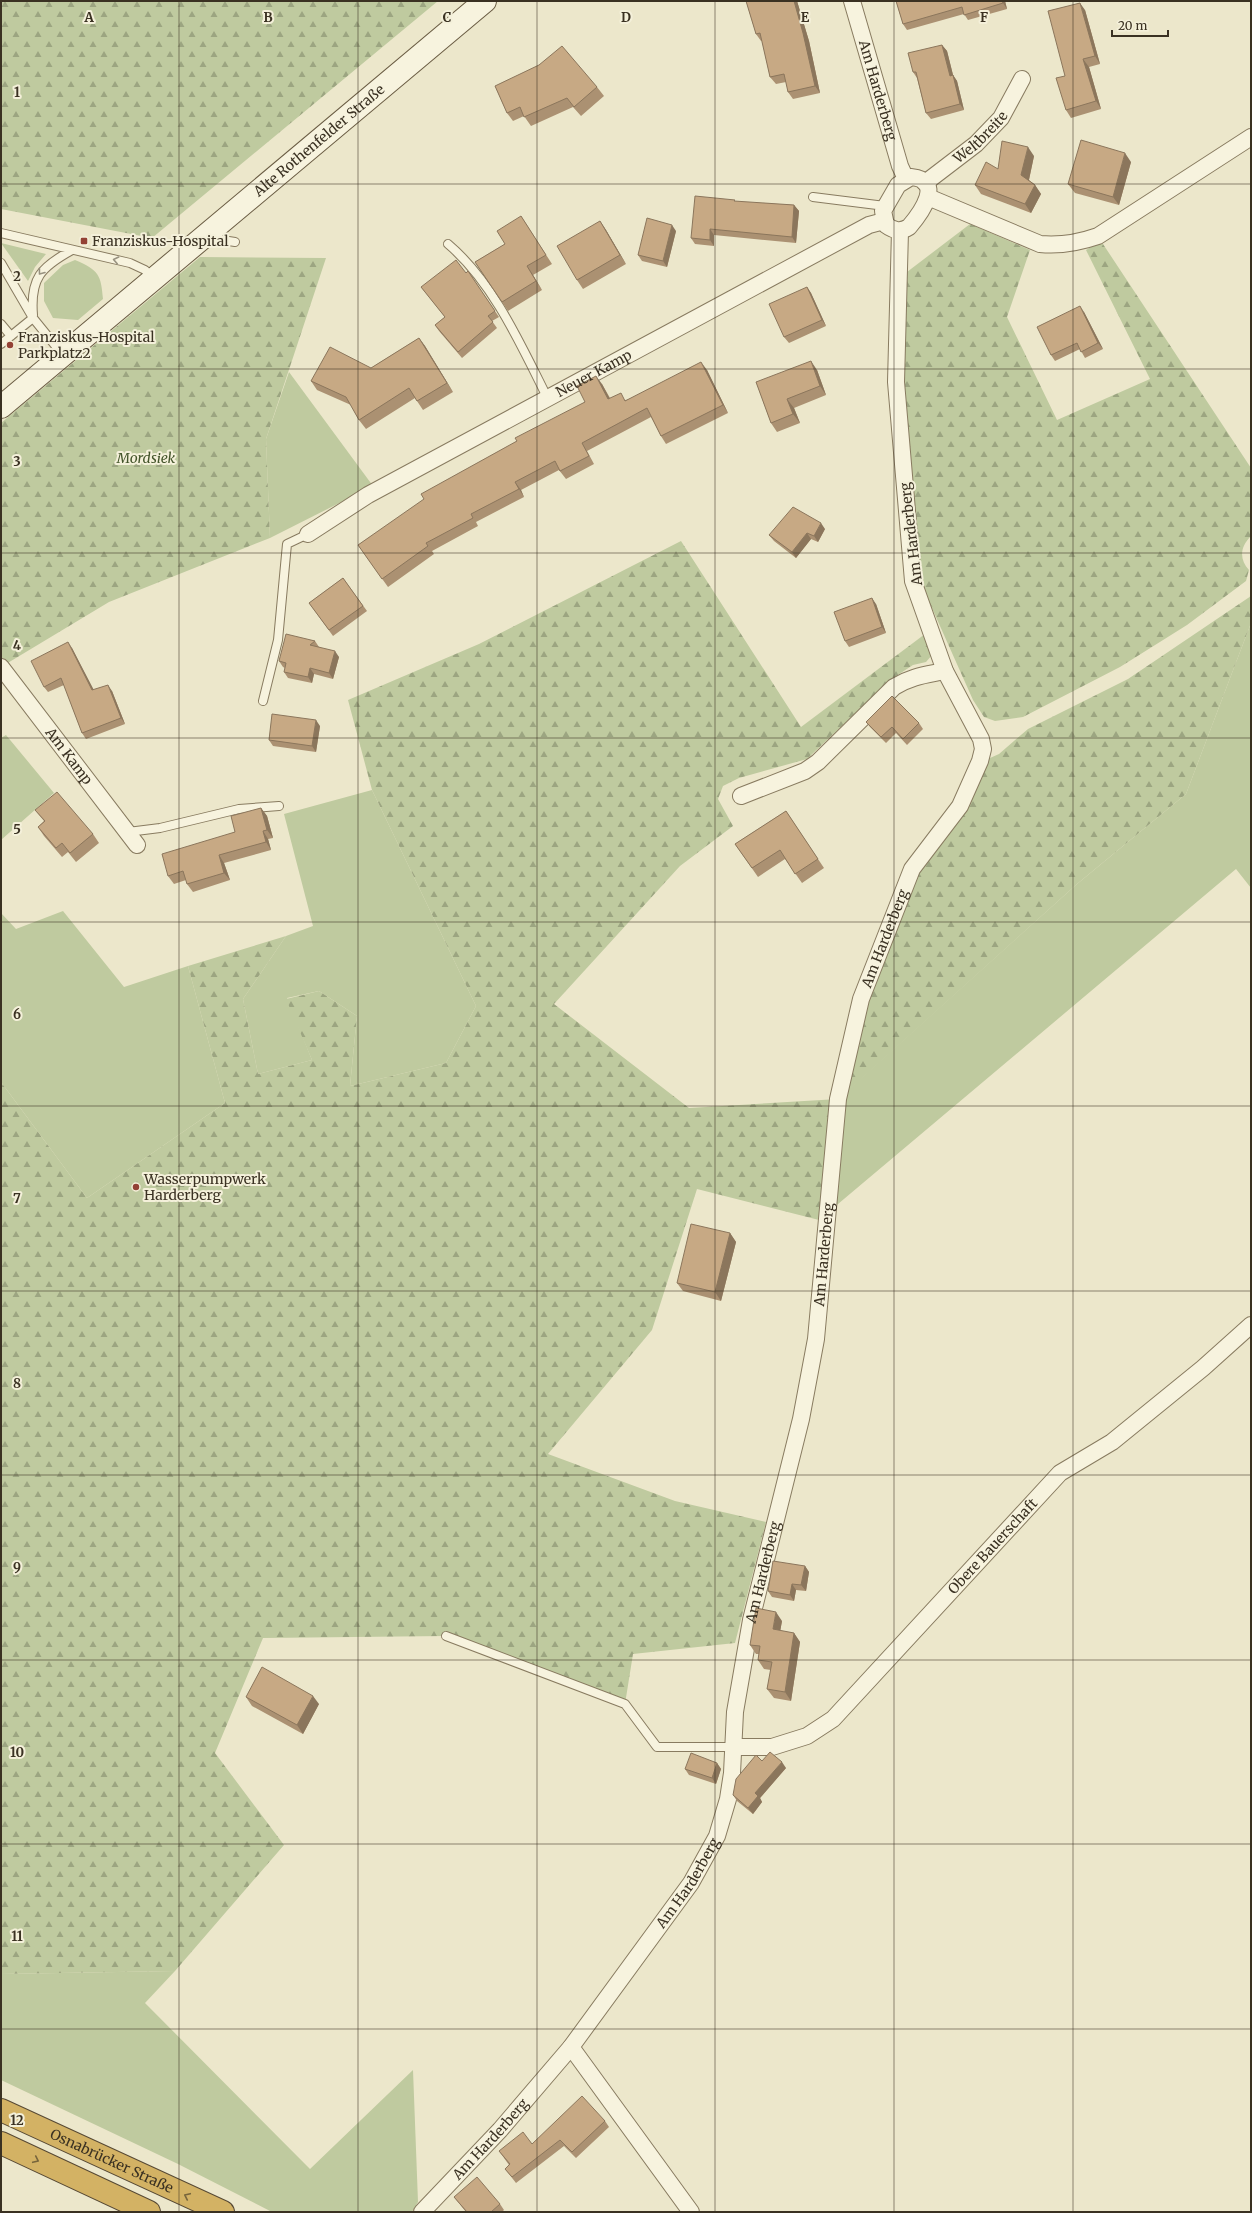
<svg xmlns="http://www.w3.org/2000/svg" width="1252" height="2213" viewBox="0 0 1252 2213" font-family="Merriweather,serif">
  <defs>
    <pattern id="forest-firs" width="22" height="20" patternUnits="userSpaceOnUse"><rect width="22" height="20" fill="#bfca9f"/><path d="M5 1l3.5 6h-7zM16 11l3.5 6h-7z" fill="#9ca581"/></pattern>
  </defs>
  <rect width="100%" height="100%" fill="#ece7cb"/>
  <path fill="#bfca9f" d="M1,243L46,254L35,267L28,281Z
    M75,260C99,270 101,275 103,299L78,320L53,318L44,301V283L63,265Z
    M289,372L373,486L270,538L266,439Z
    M1251,623V888L1236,869L819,1220L838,1099L1077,884L1186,794Z
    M6,735L54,793L1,840V738Z
    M372,790L476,1006L446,1063L350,1086L357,1016L319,991L287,998L312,1060L258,1074L243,999L286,936L313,926L284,814Z
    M63,911L124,987L188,966L225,1103L87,1198L1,1082V913L16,929Z
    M175,1971L145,2003L310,2169L413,2070L418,2202L412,2212H272L178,2164L1,2080V1974Z"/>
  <path fill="url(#forest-firs)" d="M1,1H438L152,238L1,209Z
    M970,224L1030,250L1007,317L1057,420L1150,379L1086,250L1101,241L1251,468V536C1240,547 1239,559 1249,570L1246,581L1187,625L1120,667L1023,717L995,721L984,717L973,700L919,579L903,380L907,272Z
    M200,257L326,258L266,439L270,538L109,602L6,664L1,657V423Z
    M681,541L801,727L925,634L932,655L926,662L913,665L890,680L807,759L739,778L723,786L718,799L733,826L680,866L554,1004L689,1108L838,1099L861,999L912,869L972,778L990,758L999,754L1028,729L1128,679L1251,596V623L1186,794L1077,884L839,1099L819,1220L697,1189L652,1330L548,1454L675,1501L766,1522L735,1643L633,1654L625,1704L446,1636L263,1638L215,1753L284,1845L175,1971L1,1974V1082L87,1198L225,1103L188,966L286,936L243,999L258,1074L312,1060L286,999L319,991L357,1016L350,1086L446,1063L476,1006L372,790L348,700L479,644Z"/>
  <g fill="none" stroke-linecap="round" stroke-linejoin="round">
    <defs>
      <path id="lane" d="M813,197L885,206
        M1,233L130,263L145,270L153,279
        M210,235L216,239L235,242
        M448,244C493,282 521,345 547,397
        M1,263L33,318L63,355
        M33,315C30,278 41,267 72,250
        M1,324L11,336
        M1,344L33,318
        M263,701L278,640L287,544L308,534
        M128,832L160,828L239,809L279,806
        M446,1636L625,1704L657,1747H734"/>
      <g id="street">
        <path id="s1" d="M852,1L900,166L906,179"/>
        <path d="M911,177C945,180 921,213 909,227C901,232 894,231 886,225L883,211L898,185Z"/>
        <path id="s2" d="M925,183L976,144L1001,118L1022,79"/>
        <path d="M928,197L1040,244C1061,246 1078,243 1098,236L1251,137"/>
        <path id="s3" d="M308,534L368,495L869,225L884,221"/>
        <path id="s4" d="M1,667L137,845"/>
        <path d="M741,796L805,771L818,762L894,687C912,676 926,675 945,671"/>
        <path id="s5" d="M734,1747H772L807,1736L833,1719L1060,1473L1112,1442L1203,1368L1251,1325"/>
        <path d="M571,2047L691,2212"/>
        <path id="s6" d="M422,2212L500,2130L571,2047L691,1883L717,1836L728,1799L732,1773L735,1712L751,1620L801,1419L816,1339L838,1099L861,999L912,869L960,806L980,761L983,749L981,739L945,671L913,581L896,382L900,231"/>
      </g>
      <g id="secondary">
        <path id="s7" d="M1,407L485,1"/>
      </g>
      <g id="highway">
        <path id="s8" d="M1,2110L223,2212"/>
        <path d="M1,2143L149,2212"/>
      </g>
    </defs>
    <use href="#lane" stroke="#887b60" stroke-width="10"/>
    <use href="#street" stroke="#887b60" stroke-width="18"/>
    <use href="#secondary" stroke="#6a5c43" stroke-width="24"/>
    <use href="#highway" stroke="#574934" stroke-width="24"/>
    <use href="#lane" stroke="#f7f3de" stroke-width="8"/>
    <use href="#street" stroke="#f7f3de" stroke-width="16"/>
    <use href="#secondary" stroke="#f7f3de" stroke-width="22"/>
    <use href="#highway" stroke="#d3b264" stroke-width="22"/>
  </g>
  <path fill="#ab9172" d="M746,1H797L809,41L820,93L793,99L788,92L786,82L776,84L770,77L762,41H761L756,34Z
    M896,1H1005L1007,9L968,20L964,14L907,30L903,24Z
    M1085,10L1100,64L1089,67L1101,109L1071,118L1066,110L1065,76Z
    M942,45L947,51L953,75L957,81L964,110L931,119L926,113L917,78L913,72Z
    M495,86L597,87L604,96L581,116L573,107L531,126L524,116L513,121L507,113Z
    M1034,156L1029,180L1035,185L1041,194L1031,213L981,194L975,185L998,169Z
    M1131,162L1119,205L1075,193L1068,184Z
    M736,202L794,205L799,211L796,243L714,235V246L695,244L691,238Z
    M521,216L552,264L533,275L542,290L508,311L475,262L505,244Z
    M600,221L606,230L626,264L583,289L577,280Z
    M676,231L667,267L642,261L638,255Z
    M468,271L499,317L492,321L497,328L462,358L439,331L435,325L445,317L421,287L466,273Z
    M807,287L811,293L826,326L789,343L784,337Z
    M1084,312L1103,349L1085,358L1080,349L1055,361L1051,355Z
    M419,338L425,346L453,392L423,410L415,398L366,429L359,420L351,405L317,390L311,381L371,368Z
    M707,370L728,413L666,444L661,436L651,417L587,451L594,464L566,479L559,470L521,490L524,497L476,522L478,526L432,551L434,554L388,587L358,545L517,441L585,402L602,384L610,398L626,400Z
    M817,370L826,395L794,408L800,423L777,432L771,423L756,382Z
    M825,529L818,542L811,539L796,558L774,541L769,535Z
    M343,578L367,611L333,636L309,603Z
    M876,604L886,633L849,647L845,641Z
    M315,641L319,647L339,657L333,679L314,674L312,683L288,678L284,672L285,668L283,667L279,661Z
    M72,648L93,690L112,691L125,724L86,739L82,733L64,685L48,692L44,687Z
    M866,722L919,723L923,729L907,745L896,733L886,743L870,727Z
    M320,726L316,752L273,746L269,740Z
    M261,808L267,816L273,838L268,839L271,850L224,863L230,880L193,892L187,884L186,880L174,884L168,876L235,832Z
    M35,810L93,834L99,843L76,862L68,852L62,857L44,836L38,827L44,821Z
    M786,811L824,868L802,883L785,859L758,877L735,844Z
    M730,1233L736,1242L721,1301L683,1291L677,1283Z
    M805,1566L809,1572L806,1591L796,1590L794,1601L772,1597L768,1591Z
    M782,1621L780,1631L794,1633L800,1642L791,1701L774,1698L767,1689L771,1670L764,1669L758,1660L759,1654H756L750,1645Z
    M246,1697L319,1704L303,1734L252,1706Z
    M762,1761L786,1768L760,1798L762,1802L753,1814L737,1801L733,1795Z
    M717,1763L721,1769L716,1784L689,1775L685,1769Z
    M605,2121L609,2127L576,2158L564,2146L516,2183L505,2169L509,2165L499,2151L532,2144Z
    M454,2197L500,2204L504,2210L502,2212H466Z"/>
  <path fill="#8b765c" d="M794,1H797L809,41L820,93L815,86Z
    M1002,1H1005L1007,9L1003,3Z
    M1080,3L1085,10L1100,64L1095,56Z
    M942,45L947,51L953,75L957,81L964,110L960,104L950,76Z
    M1083,59L1089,67L1101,109L1096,101Z
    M1028,147L1034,156L1028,184L1021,175Z
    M1125,153L1131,162L1119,205L1113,197Z
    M1035,185L1041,194L1031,213L1025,204Z
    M794,205L799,211L796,243L792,237Z
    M600,221L606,230L626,264L620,255Z
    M672,225L676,231L667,267L663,261Z
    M710,229L714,235V246L710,240Z
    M527,266L533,275L542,290L536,281Z
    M807,287L811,293L826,326L822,320Z
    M1080,306L1084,312L1103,349L1098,343Z
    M419,338L425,346L453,392L447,383Z
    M811,361L817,370L826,395L820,386Z
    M701,362L707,370L728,413L723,405Z
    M596,376L602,384L614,407L608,399Z
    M787,399L794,408L800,423L793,414Z
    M515,482L521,490L524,497L519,489Z
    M821,523L825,529L818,542L814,536Z
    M807,533L811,539L796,558L792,552Z
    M872,598L876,604L886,633L882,627Z
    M68,642L72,648L97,696L92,690Z
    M335,651L339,657L333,679L329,673Z
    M310,668L314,674L312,683L308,677Z
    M108,685L112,691L125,724L121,718Z
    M316,720L320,726L316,752L312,746Z
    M261,808L267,816L273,838L267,830Z
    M263,831L268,839L271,850L266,842Z
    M219,855L224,863L230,880L224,873Z
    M730,1233L736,1242L721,1301L715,1292Z
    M805,1566L809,1572L806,1591L801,1585Z
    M792,1584L796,1590L794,1601L790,1595Z
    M776,1612L782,1621L779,1638L773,1629Z
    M794,1633L800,1642L791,1701L785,1692Z
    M313,1696L319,1704L303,1734L297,1725Z
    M782,1762L786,1768L760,1798L762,1802L753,1814L748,1808L755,1793Z
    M717,1763L721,1769L716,1784L712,1778Z"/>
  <path fill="#c7a984" stroke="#8b765c" d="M746,1H794L803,33L815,86L788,92L784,74L770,77L760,33L756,34Z
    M896,1H1002L1003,3L964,15L962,7L903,24Z
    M1080,3L1095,56L1083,59L1096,101L1066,110L1056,78L1065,76L1048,11Z
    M942,45L950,76L953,75L960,104L926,113L916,72H913L908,53Z
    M562,46L597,87L574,107L567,98L524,117L520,107L507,113L495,86L539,65Z
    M1081,140L1125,153L1113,197L1068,184Z
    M1002,141L1028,147L1021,175L1035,185L1025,204L975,185L986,162L998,169Z
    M695,196L735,200L734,201L794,205L792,237L710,229V240L691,238Z
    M521,216L546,255L527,266L536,281L502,302L475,262L505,244L497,231Z
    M647,218L672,225L663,261L638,255Z
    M600,221L620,255L577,280L557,246Z
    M456,260L466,273L468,271L470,274L495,311L488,316L493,322L458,352L435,325L445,317L421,287Z
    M807,287L822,320L784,337L769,304Z
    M1080,306L1098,343L1081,352L1077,343L1051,355L1037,327Z
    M419,338L447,383L417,401L409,388L359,420L346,397L311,381L330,347L371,368Z
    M811,361L820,386L787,399L793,414L771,423L756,382Z
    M701,362L723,405L661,436L647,408L582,443L589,456L560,471L555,461L515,482L519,489L471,514L473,518L426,543L428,546L382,579L358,545L424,499L421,494L517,441L515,438L585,402L577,386L596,376L608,399L621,393L625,401Z
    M793,507L821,523L814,536L807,533L792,552L769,535Z
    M343,578L363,606L329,630L309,603Z
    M872,598L882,627L845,641L834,612Z
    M286,634L315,641L310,645L335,651L329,673L310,668L308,677L284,672L286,663L279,661Z
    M68,642L92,690L108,685L121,718L82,733L61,678L44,687L31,661Z
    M892,696L919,723L903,739L892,727L881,737L866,722Z
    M272,714L316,720L312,746L269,740Z
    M57,792L93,834L70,853L62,843L56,848L38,827L45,821L35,810Z
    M261,808L267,830L263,831L266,842L219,855L224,873L187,884L183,871L168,876L162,854L235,832L231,816Z
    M786,811L818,859L795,874L780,850L752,868L735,844Z
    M691,1224L730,1233L715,1292L677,1283Z
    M773,1561L805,1566L801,1585L792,1584L790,1595L768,1591Z
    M756,1608L776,1612L773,1629L794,1633L785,1692L767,1689L772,1662L758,1660L760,1646L750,1645Z
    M262,1667L313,1696L297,1725L246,1697Z
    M770,1752L782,1762L755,1793L758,1796L748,1808L733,1795L736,1779L756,1755L762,1761Z
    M691,1753L717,1763L712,1778L685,1769Z
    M582,2096L605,2121L572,2152L560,2140L512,2177L505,2169L510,2164L499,2151L523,2132L532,2144Z
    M477,2177L500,2204L491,2212H467L454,2197Z"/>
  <defs><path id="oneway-chevron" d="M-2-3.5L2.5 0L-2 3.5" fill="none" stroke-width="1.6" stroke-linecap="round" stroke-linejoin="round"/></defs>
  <g stroke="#989280">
    <use href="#oneway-chevron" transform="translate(116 260) rotate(-168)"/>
    <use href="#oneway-chevron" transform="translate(41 272) rotate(127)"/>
  </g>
  <g stroke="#77653c">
    <use href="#oneway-chevron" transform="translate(36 2160) rotate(25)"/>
    <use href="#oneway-chevron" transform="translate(187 2196) rotate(-155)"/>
  </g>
  <path fill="none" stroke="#3a3122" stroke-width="1" stroke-opacity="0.55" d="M179,1V2212M358,1V2212M537,1V2212M715,1V2212M894,1V2212M1073,1V2212M1,184H1251M1,369H1251M1,553H1251M1,738H1251M1,922H1251M1,1106H1251M1,1291H1251M1,1475H1251M1,1660H1251M1,1844H1251M1,2029H1251"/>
  <g fill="#934134" stroke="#f4f0da" stroke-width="1.5">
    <rect x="80" y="237" width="8" height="8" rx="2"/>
    <circle cx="10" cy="345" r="4"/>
    <circle cx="136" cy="1187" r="4"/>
  </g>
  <g text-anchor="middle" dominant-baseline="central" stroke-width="4" stroke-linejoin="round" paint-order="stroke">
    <g font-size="14" fill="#3a3122" stroke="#f4f0da">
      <text stroke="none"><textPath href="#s1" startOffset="93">Am Harderberg</textPath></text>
      <text stroke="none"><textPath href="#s2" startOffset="72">Weltbreite</textPath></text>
      <text stroke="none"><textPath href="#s7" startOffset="415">Alte Rothenfelder Straße</textPath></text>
      <text stroke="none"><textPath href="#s3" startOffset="328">Neuer Kamp</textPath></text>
      <text transform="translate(911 534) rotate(-97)">Am Harderberg</text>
      <text stroke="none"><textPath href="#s4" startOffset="112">Am Kamp</textPath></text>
      <text stroke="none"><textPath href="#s6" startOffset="1396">Am Harderberg</textPath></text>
      <text stroke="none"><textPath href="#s6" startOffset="1072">Am Harderberg</textPath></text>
      <text stroke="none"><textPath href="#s5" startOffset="341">Obere Bauerschaft</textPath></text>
      <text stroke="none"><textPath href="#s6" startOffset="748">Am Harderberg</textPath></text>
      <text stroke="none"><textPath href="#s6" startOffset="424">Am Harderberg</textPath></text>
      <text stroke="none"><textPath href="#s6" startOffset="100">Am Harderberg</textPath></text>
      <text stroke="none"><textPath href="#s8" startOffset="122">Osnabrücker Straße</textPath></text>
    </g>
    <g font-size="14" fill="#3a3122" stroke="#f4f0da" text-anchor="start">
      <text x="92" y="241">Franziskus-Hospital</text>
      <text x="18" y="337">Franziskus-Hospital<tspan x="18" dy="16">Parkplatz2</tspan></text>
      <text x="144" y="1179">Wasserpumpwerk<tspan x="144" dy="16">Harderberg</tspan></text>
    </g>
    <g font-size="14" font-style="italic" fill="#44552b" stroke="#f4f0da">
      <text x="146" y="458">Mordsiek</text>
    </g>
  </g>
  <g font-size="13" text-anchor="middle" font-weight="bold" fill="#3a3122" stroke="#f4f0da" stroke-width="4" stroke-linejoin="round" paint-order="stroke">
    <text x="89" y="22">A</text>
    <text x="268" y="22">B</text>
    <text x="447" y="22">C</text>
    <text x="626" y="22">D</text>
    <text x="805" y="22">E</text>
    <text x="984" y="22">F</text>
    <text x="17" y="97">1</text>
    <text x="17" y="281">2</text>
    <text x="17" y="466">3</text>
    <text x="17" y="650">4</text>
    <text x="17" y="834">5</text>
    <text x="17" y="1019">6</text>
    <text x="17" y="1203">7</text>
    <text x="17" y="1388">8</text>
    <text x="17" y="1572">9</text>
    <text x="17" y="1757">10</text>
    <text x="17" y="1941">11</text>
    <text x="17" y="2125">12</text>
  </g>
  <rect width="1252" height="2213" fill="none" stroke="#3a3122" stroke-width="4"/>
  <path d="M1112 30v6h56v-6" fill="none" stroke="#3a3122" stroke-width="2"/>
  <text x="1118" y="30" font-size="12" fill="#3a3122" stroke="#f4f0da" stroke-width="3" paint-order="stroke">20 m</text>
</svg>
